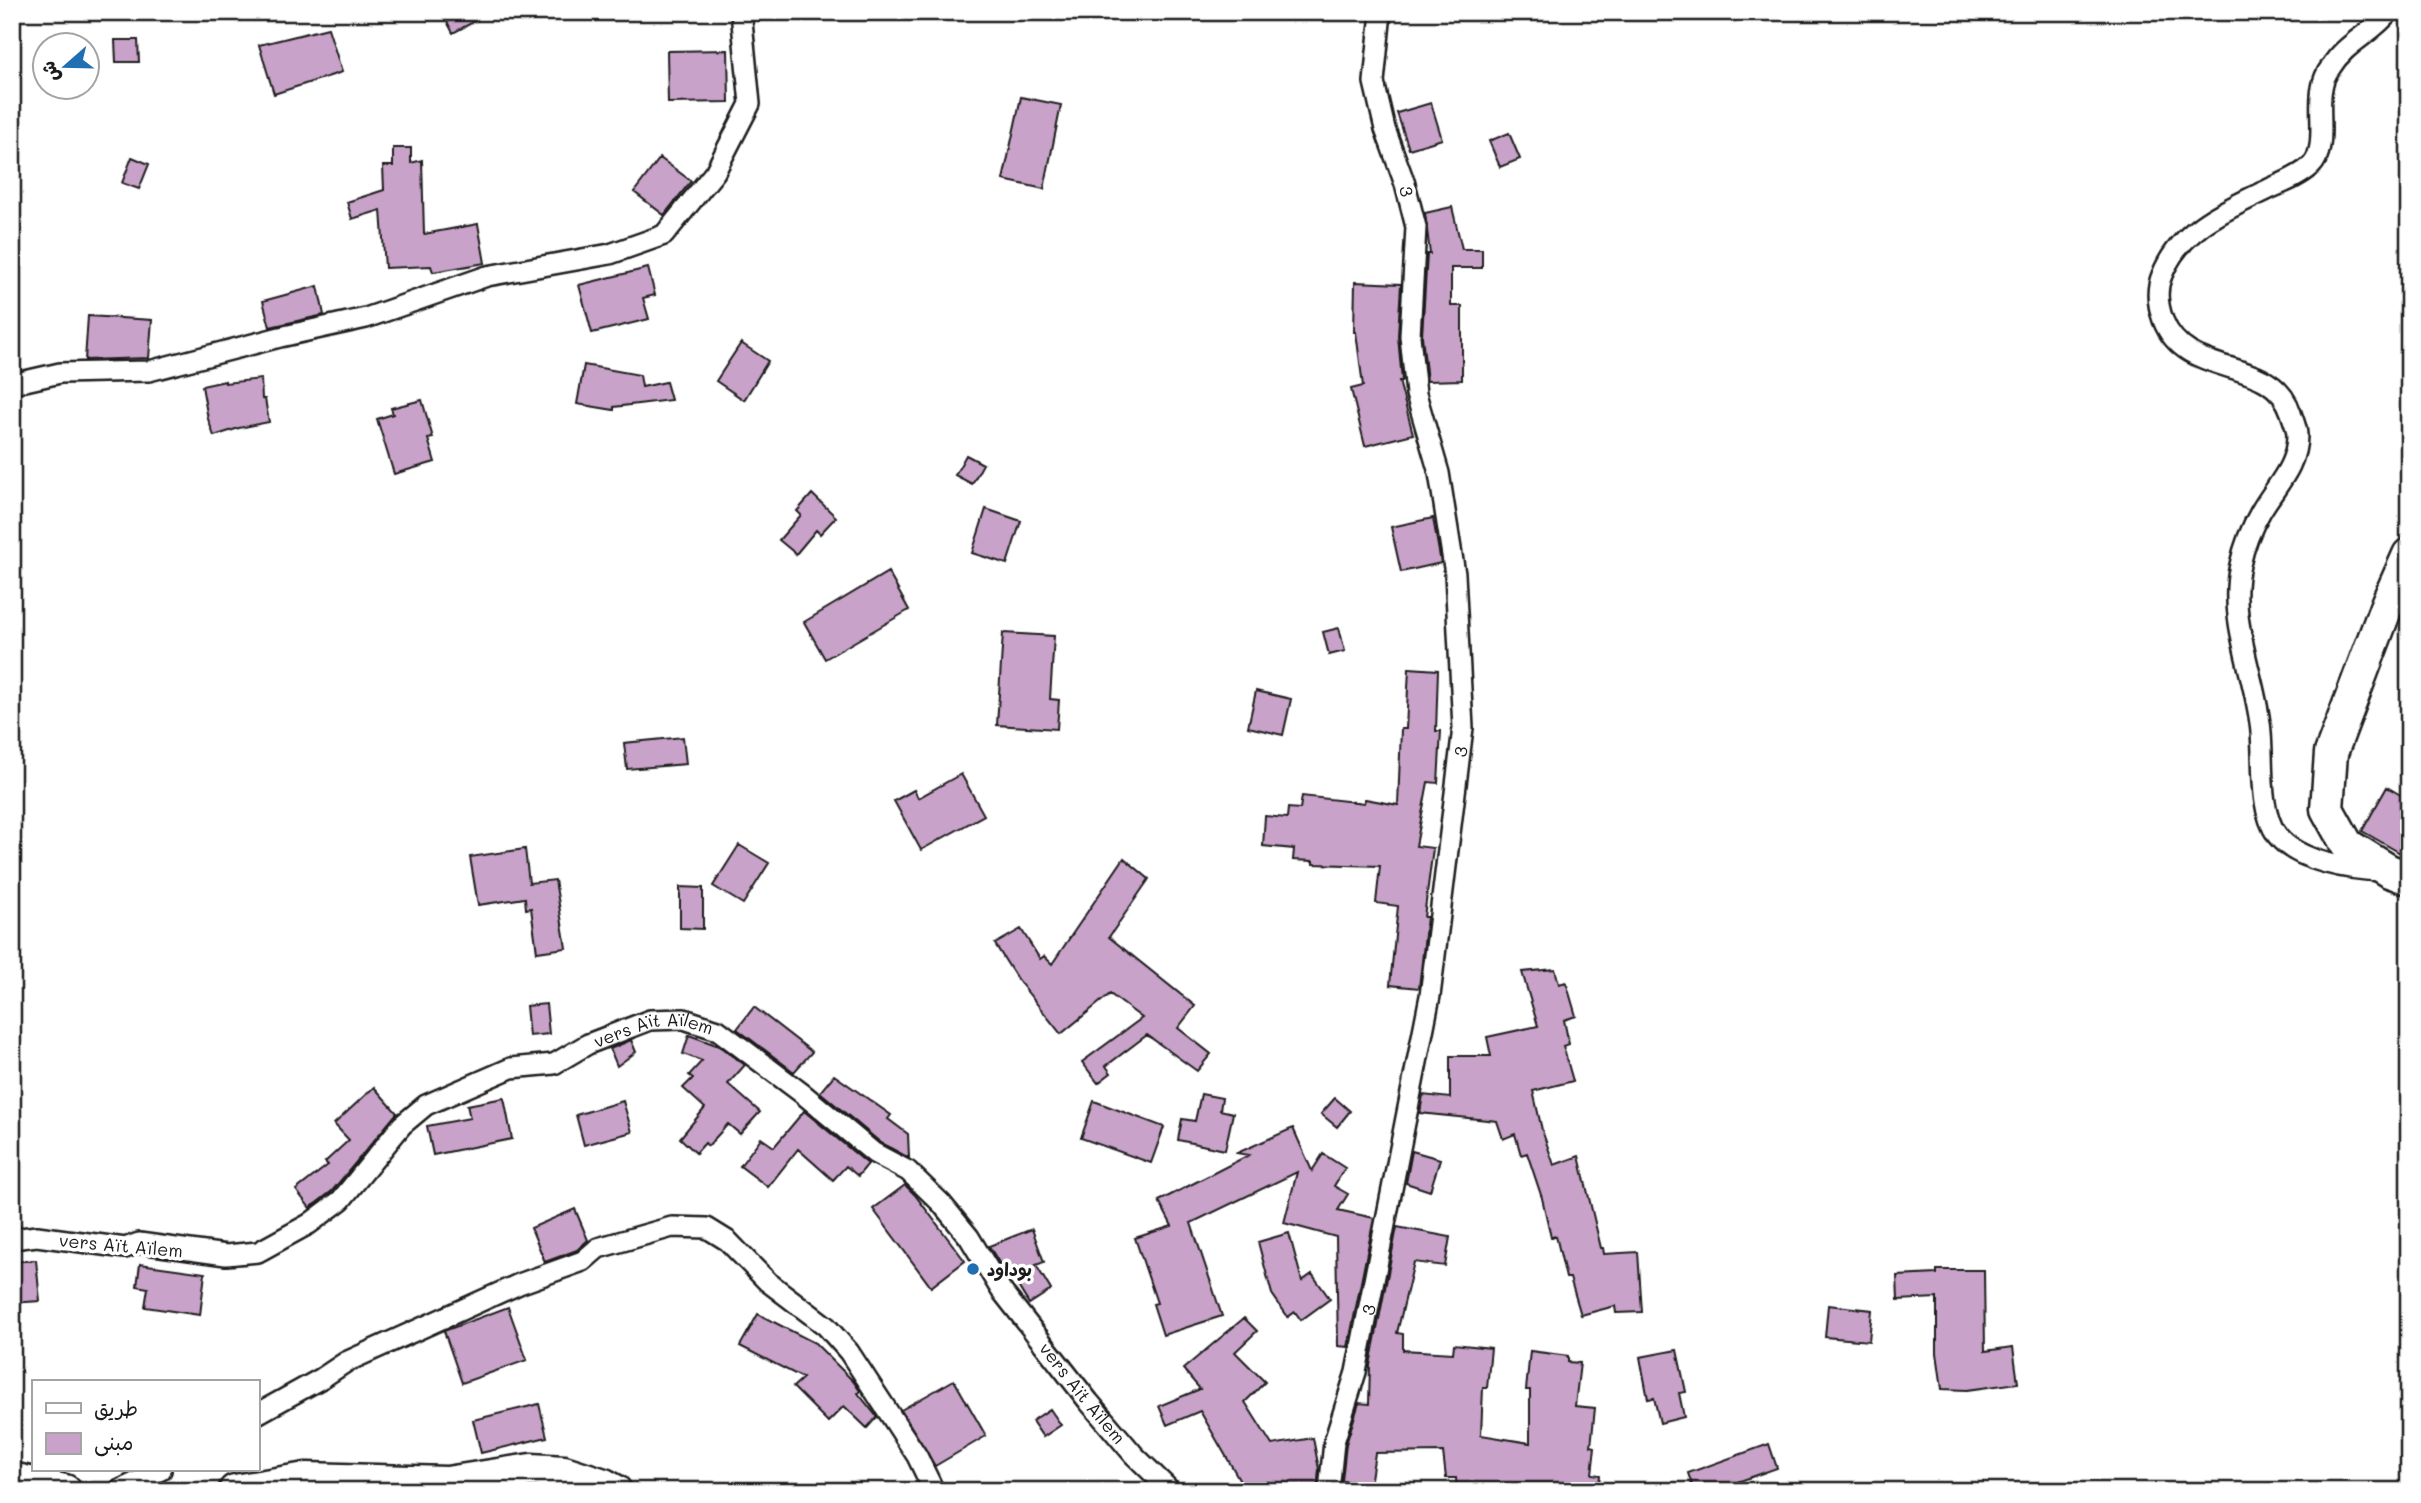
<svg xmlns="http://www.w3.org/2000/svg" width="2421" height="1503" viewBox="0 0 2421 1503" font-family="Mali,'Playpen Sans Arabic',sans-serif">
  <rect width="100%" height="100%" fill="#fff"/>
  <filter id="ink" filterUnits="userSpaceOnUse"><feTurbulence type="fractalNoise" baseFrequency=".0143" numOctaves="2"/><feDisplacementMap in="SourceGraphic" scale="14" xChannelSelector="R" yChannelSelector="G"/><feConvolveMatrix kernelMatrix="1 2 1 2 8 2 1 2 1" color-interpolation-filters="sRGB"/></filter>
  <g filter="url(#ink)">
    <path fill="#c9a2c9" stroke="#1c1c1c" stroke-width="2" d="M442,12H492L453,33Z
      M328,28L342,72L274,94L259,45Z
      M115,40H138L139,62H116Z
      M728,50L729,102L668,103L667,51Z
      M1021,97L1061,105L1044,189L1003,180Z
      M1431,103L1442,139L1409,149L1397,113Z
      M1509,133L1520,159L1500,167L1489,141Z
      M393,148H411V163L422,160L424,234L478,224L485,263L433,272L431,266L385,268L381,210L352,219L347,202L384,190L383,166H393Z
      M132,157L149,164L139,189L122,183Z
      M660,158L691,181L664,215L634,192Z
      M1452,207L1462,249H1482V268H1451V306H1462V380L1427,381L1422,336L1427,254H1430L1425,213Z
      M648,268L655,295L643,298L649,319L592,333L579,285Z
      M1355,282L1401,284L1398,336L1402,381H1399L1413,434L1365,446L1351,389L1363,386L1356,332H1354Z
      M318,286L324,315L270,327L263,301Z
      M88,316L152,320L149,358L85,360Z
      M741,343L768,361L744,400L716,381Z
      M584,365L640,375L642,387L666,382L671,400L614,407V410L577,404Z
      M261,379L262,399H265L269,422L239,428L214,436L208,419L202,386L225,381V383Z
      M422,400L433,438L428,439L435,462L394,474L377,419L393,414L391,408Z
      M966,455L983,464L972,484L955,475Z
      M812,494L836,517L820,534L816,530L796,554L779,540L801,515L797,511Z
      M986,509L1021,521L1007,564L972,553Z
      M1433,518L1441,563L1401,572L1391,527Z
      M888,572L909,610L825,659L804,622Z
      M1339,628L1345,651L1329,655L1323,632Z
      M1003,633L1054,636L1050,699L1059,700L1057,729L997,725Z
      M1409,668L1438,670L1436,731H1441L1438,783L1428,782L1416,846L1433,848L1424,917H1427L1419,988L1390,985L1398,906L1376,903L1380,866L1313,864V861L1293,860L1294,849L1263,846L1265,816L1287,818L1288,808L1300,809L1302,796L1364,803L1365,799L1398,805L1401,729H1406Z
      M1256,691L1291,699L1283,735L1248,727Z
      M683,737L686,764L627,769L624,743Z
      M961,774L984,815L921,850L894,801L914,790L918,798Z
      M2387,787L2409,800V858L2362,831Z
      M739,845L769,863L743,904L713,886Z
      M525,849L529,883L555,880L566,948L537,952L531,908L526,909L525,898L478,905L470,857Z
      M1124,858L1149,879L1109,937L1195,1006L1178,1028L1211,1054L1197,1071L1147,1035L1106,1066L1111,1073L1098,1083L1082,1062L1142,1018L1110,994L1061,1034L1017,979L995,944L1021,929L1040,959L1044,956L1052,964Z
      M680,887L703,888V929L680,928Z
      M1555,969L1559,984L1566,982L1576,1016L1564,1020L1569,1044L1563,1046L1573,1081L1533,1091L1542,1130L1554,1165L1579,1156L1601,1248H1603L1604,1254L1638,1252L1642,1312L1616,1313L1615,1306L1581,1315L1570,1278H1566L1556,1236L1551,1237L1542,1198L1527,1153L1521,1155L1515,1134L1503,1139L1497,1121L1420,1113L1423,1095L1450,1098V1056H1491L1487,1037L1538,1026L1522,972Z
      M546,1004L549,1034L529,1036L526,1006Z
      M754,1007L812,1052L794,1072L737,1029Z
      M689,1035L719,1046L745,1065L728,1084L760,1112L740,1134L728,1124L708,1146L705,1143L696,1153L680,1138L705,1108L683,1088L693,1078L689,1075L702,1061L683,1054Z
      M631,1040L636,1052L617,1066L610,1049Z
      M834,1075L891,1115L888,1119L908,1134L909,1158L881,1143L820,1092Z
      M374,1087L397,1113L332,1191L310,1208L296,1190L328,1165L325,1162L349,1140L334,1124Z
      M1201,1094L1222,1098L1220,1110L1233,1113L1225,1150L1178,1140L1182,1119L1195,1121Z
      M504,1098L512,1139L433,1155L427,1126L470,1118L467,1105Z
      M1335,1098L1350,1111L1337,1127L1321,1114Z
      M623,1101L632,1132L584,1145L576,1115Z
      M1094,1101L1164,1127L1151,1163L1081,1138Z
      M804,1111L868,1164L858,1176L846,1166L833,1180L798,1149L768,1187L740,1166L761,1138L774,1147Z
      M1293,1128L1312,1171L1323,1154L1345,1168L1334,1186L1348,1194L1338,1210L1374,1218L1348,1347L1338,1346L1336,1237L1284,1223L1297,1172L1191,1223L1222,1316L1163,1335L1153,1304L1157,1303L1135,1238L1172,1226L1159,1201L1249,1155L1237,1153Z
      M1412,1151L1440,1159L1430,1191L1406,1183Z
      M905,1185L915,1195L965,1261L931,1287L873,1209Z
      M575,1209L588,1240L577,1250L545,1262L531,1228Z
      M1397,1227L1450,1237L1445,1266L1414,1262L1397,1333L1403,1334V1350L1453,1353L1454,1344L1491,1348L1487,1388H1483L1481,1435L1530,1443V1390H1526L1530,1351L1568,1356V1362L1580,1363L1575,1406L1595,1408L1591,1446L1595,1447L1592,1474L1600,1475L1598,1491H1457L1456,1478H1446L1443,1452L1375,1453L1370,1485L1342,1481L1346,1444L1359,1403L1369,1404L1370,1365Z
      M1032,1229L1044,1262L1036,1265L1051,1290L1029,1304L1011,1275L1007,1276L989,1246Z
      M1289,1233L1302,1281L1312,1274L1330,1299L1301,1320L1295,1312L1288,1317L1272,1294L1258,1242Z
      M36,1260L40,1301L12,1303V1262Z
      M140,1264L205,1273L200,1315L145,1307L148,1288L137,1286Z
      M1937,1270H1984L1985,1351L2013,1347L2018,1383L1967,1390L1942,1389L1937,1353V1298L1898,1300L1897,1276L1937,1274Z
      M1828,1305L1872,1310L1869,1341L1825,1337Z
      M508,1307L527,1360L462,1383L444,1331Z
      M758,1314L815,1343L853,1381L860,1391L858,1393L877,1417L867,1428L844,1406L828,1422L793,1387L803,1378L740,1346Z
      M1244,1318L1257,1331L1235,1352L1265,1382L1245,1402L1272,1445L1313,1438L1319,1469L1317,1491H1246L1200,1411L1167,1425L1159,1406L1200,1389L1183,1369Z
      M1677,1350L1686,1392L1679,1393L1684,1417L1660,1423L1654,1398L1648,1399L1640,1357Z
      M954,1380L986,1436L935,1466L901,1410Z
      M539,1404L547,1437L481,1453L473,1420Z
      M1050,1409L1061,1425L1043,1437L1032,1421Z
      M1769,1444L1777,1468L1712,1491H1694L1688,1473Z"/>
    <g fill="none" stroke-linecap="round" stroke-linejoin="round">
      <defs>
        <g id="minor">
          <path d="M12,384L60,373L149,371L280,337L366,318L487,276L610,254L664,235L715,172L750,104L741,12"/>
          <path d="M2383,871C2351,870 2297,862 2277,835C2257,807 2265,756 2260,723C2253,670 2228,618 2240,565C2244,546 2251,528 2261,511C2276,485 2297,467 2297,435C2297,428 2293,420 2291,413C2272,353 2187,382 2163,320C2158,306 2156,289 2162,275C2181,227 2228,209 2271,188C2285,182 2300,176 2311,166C2328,150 2317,109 2322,88C2323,81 2327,72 2331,67C2345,43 2373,33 2389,12"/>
          <path id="s1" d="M12,1239L37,1236L125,1248L139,1243L226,1255L258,1252L309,1224L341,1200L402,1125L426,1105L511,1068L554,1064L588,1044L650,1020L684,1019L718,1030L803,1094L874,1153L908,1171L941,1203L969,1237L1001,1290L1089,1402L1134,1455L1171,1491"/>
          <path d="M257,1414L322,1378L346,1362L519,1284L583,1261L598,1248L672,1227L707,1228L728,1241L768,1282L826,1326L849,1352L917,1456L934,1491"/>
          <path d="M118,1491L161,1470"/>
          <path id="s2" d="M1329,1491L1334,1442L1356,1372L1430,996L1463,728L1455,574L1439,473L1416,394L1410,336L1416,227L1405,184L1385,129L1374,82L1381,12"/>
        </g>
        <path id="primary" d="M2409,555L2388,602L2331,753L2327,809L2347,845L2389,871L2409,878
          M12,1479L65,1491
          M235,1491L306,1479L447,1483L531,1470L564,1472L604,1485L615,1491"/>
      </defs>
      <use href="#minor" stroke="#1c1c1c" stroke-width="24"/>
      <use href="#primary" stroke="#1c1c1c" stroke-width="37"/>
      <use href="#minor" stroke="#fff" stroke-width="19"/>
      <use href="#primary" stroke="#fff" stroke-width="32"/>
    </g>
  </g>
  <circle fill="#1f6fb2" stroke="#fff" stroke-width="2.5" cx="973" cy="1269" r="7"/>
  <g text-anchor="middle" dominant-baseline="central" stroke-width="7" stroke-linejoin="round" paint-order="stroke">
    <g font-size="18" fill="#1c1c1c" stroke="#fff">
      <text transform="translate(1407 191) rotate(75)">3</text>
      <text stroke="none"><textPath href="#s2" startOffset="752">3</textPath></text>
      <text stroke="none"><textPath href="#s1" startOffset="719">vers Aït Aïlem</textPath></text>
      <text transform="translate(121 1245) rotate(5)">vers Aït Aïlem</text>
      <text stroke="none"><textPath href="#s2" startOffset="186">3</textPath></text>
      <text stroke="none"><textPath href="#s1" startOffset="1307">vers Aït Aïlem</textPath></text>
    </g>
    <g font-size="18" font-weight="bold" fill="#1c1c1c" stroke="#fff" text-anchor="start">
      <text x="987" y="1269">بوداود</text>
    </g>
  </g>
  <rect width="2421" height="1503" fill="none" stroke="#fff" stroke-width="42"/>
  <rect x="21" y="21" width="2379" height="1461" fill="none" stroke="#1c1c1c" stroke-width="2.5" filter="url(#ink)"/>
  <rect x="32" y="1380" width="228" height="91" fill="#ffffff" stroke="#a4a4a4" stroke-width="2"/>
  <rect x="46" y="1403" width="35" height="10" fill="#ffffff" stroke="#a4a4a4" stroke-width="2"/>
  <text x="94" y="1416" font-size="21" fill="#1c1c1c">طريق</text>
  <rect x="46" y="1433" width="35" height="21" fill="#c9a2c9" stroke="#a4a4a4" stroke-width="2"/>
  <text x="94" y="1450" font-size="21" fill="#1c1c1c">مبنى</text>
  <g transform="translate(66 66) rotate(250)"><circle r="33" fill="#ffffff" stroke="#a4a4a4" stroke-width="2"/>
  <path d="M0-5L12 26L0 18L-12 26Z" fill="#1f6fb2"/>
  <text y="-10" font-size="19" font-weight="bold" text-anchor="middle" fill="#1c1c1c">ش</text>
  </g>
</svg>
